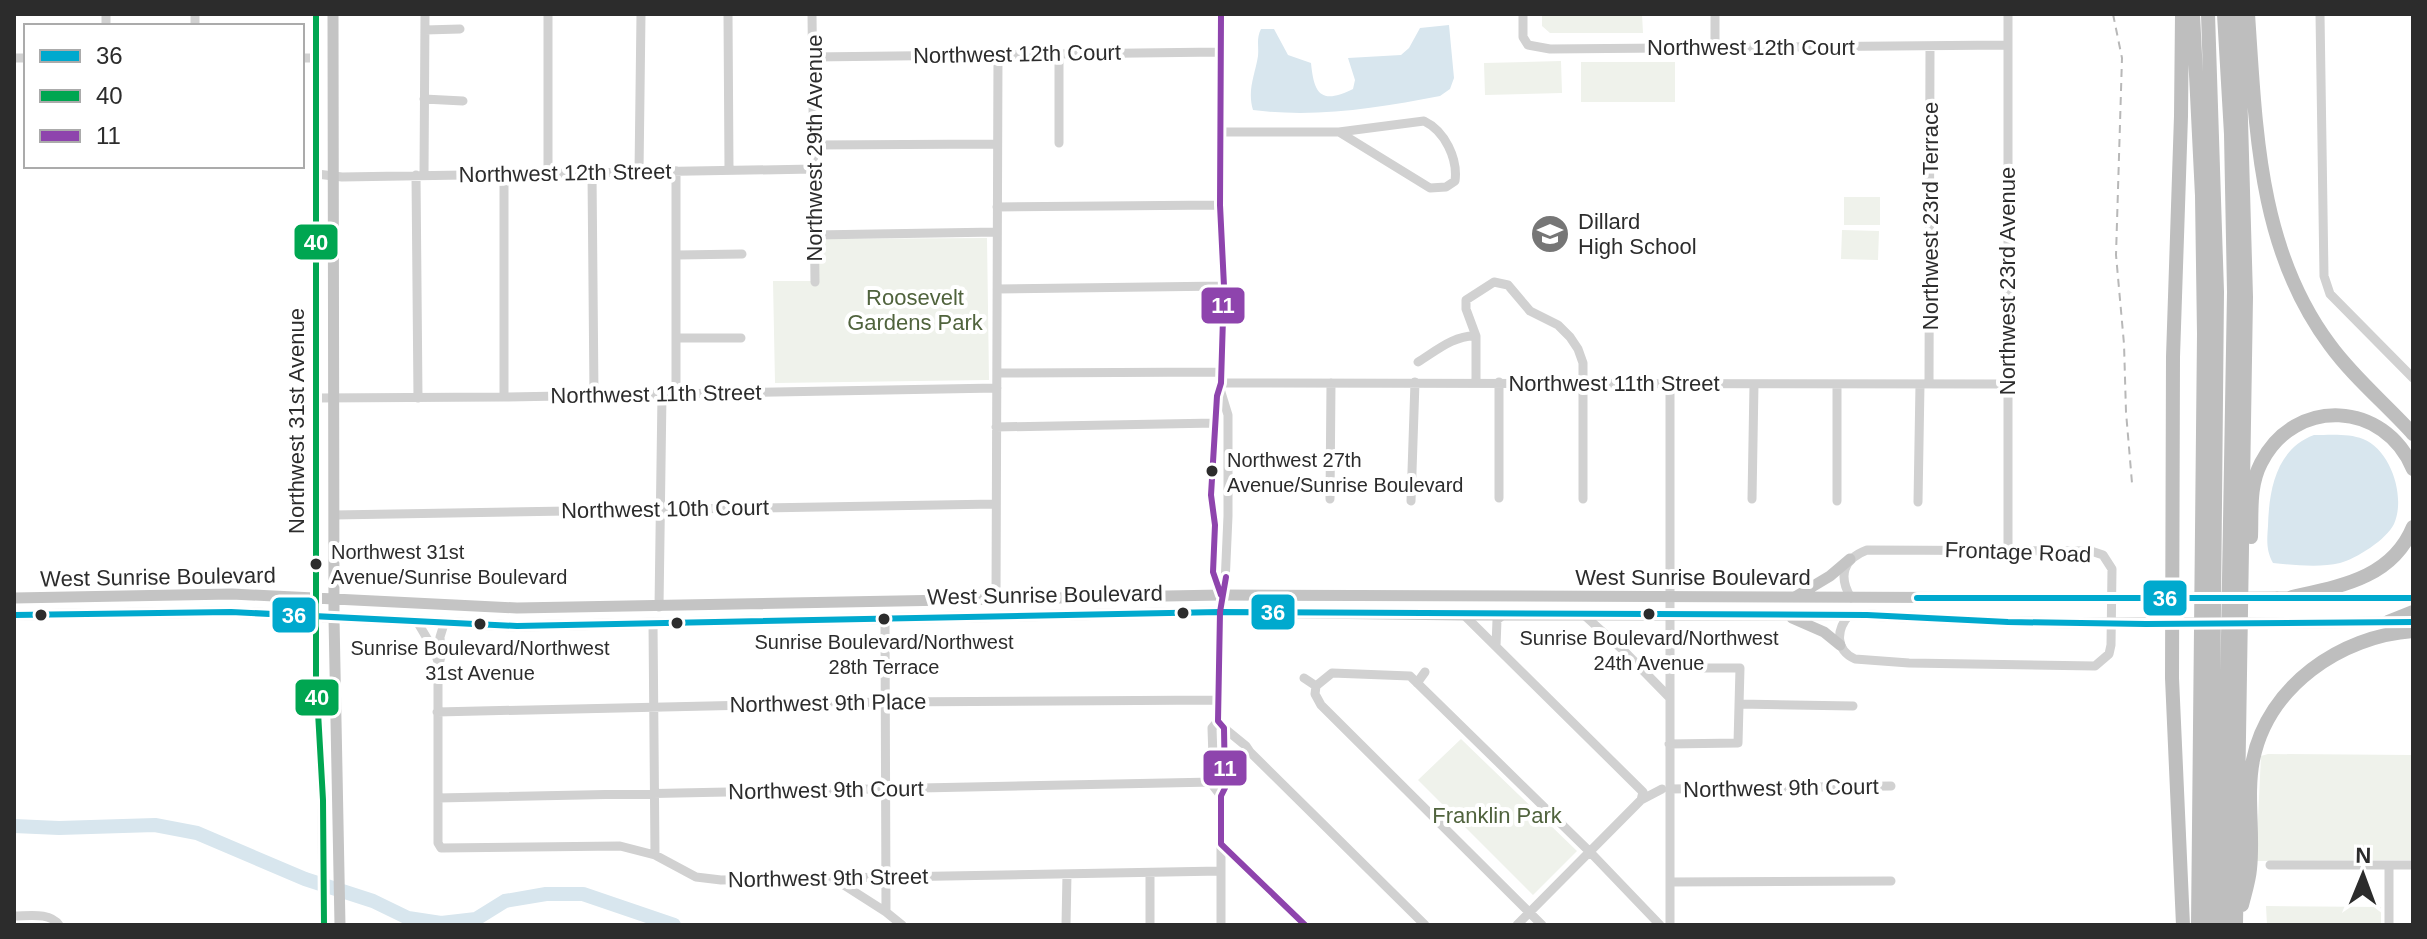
<svg xmlns="http://www.w3.org/2000/svg" width="2427" height="939" viewBox="0 0 2427 939" font-family="Helvetica,sans-serif">
  <rect width="100%" height="100%" fill="#fff"/>
  <path fill="#eff2eb" d="M1542,14H1642L1643,33H1550L1542,26Z
    M1561,61L1562,93L1485,95L1484,63Z
    M1581,62H1675V102H1581Z
    M1844,197H1880V225H1844Z
    M1842,230L1879,231L1878,260L1841,259Z
    M987,238L989,380L775,383L773,281H819L818,239Z
    M1461,739L1577,851L1533,895L1418,780Z
    M2268,754L2413,755V860L2256,861L2261,756Z
    M2266,906L2381,907V925H2267Z"/>
  <path fill="#d8e6ee" d="M1449,25L1454,78L1450,89L1440,96C1378,108 1316,118 1253,110C1247,90 1255,75 1258,56C1259,46 1256,39 1261,29H1274L1288,55L1311,63C1314,94 1321,105 1353,89L1355,80L1348,58L1401,55L1409,48L1420,28Z
    M2314,435C2328,435 2349,433 2363,439C2391,450 2406,497 2394,524C2387,539 2356,559 2340,563C2320,568 2293,565 2273,563C2266,550 2267,540 2268,526C2269,490 2276,449 2314,435Z"/>
  <g fill="none" stroke-linecap="round" stroke-linejoin="round">
    <path stroke="#d8e6ee" stroke-width="14" d="M14,826L59,828L155,825L197,833L305,879L373,901L408,918L441,923L476,919L505,901L546,894H583L674,925"/>
    <path stroke="#d1d1d1" stroke-width="9" d="M195,14V26
      M548,14V173
      M728,14L729,170
      M812,14L815,282
      M1221,14L1220,205L1224,286L1221,383L1217,396L1211,495L1215,525L1213,572L1221,595
      M1523,14V37L1528,45L1550,49L2007,45
      M2008,14V549
      M2320,14L2324,276L2330,294L2413,378
      M106,26V14
      M425,30L460,29
      M1715,46V14
      M813,57L1220,52
      M14,58H26
      M302,58H316
      M424,99L463,101
      M1220,132H1339L1424,121C1445,131 1458,159 1455,181L1446,187L1430,188L1339,132
      M1059,143V54
      M814,145L997,144
      M639,172L641,14
      M592,173L594,395
      M317,174L342,177L814,169
      M504,174V397
      M416,175L418,398
      M424,175L425,14
      M997,207L1220,205
      M814,235L997,232
      M678,255L742,254
      M997,289L1224,286
      M677,338H741
      M1418,362C1436,351 1454,335 1476,336
      M997,373L1220,372
      M1476,382V336L1466,309V300L1494,282L1508,285L1530,311L1558,325L1570,337L1578,349L1583,363V499
      M1221,383L2008,384
      M1837,384V501
      M1929,384L1930,47
      M1220,389L1228,415V516L1225,584L1221,595L1220,612L1218,721L1224,728L1225,788L1221,796V925
      M676,393V171
      M316,398L504,397L997,388
      M996,427L1216,423
      M1499,498V382
      M1330,499L1331,383
      M1752,499L1754,384
      M1411,501L1415,382
      M1918,502L1920,384
      M334,515L996,504
      M996,599L998,54
      M659,607L662,394
      M1464,615L1643,792L1641,800L1517,925
      M1584,615L1625,652L1669,697
      M1849,615C1836,630 1835,650 1855,659L1909,663L2095,666L2109,654L2111,645L2112,569L2103,555L2091,551L1867,550C1843,559 1838,576 1851,598
      M885,619L886,912
      M418,623L435,652L438,662
      M653,623L655,855
      M444,624L440,637L441,656L438,669V843L441,848L620,846L655,855L696,877L721,880L1221,871
      M1496,646L1497,620L1503,615
      M1669,668H1740L1738,743L1669,744
      M1304,678L1316,686
      M1417,683L1425,672
      M1316,686L1332,673L1410,676L1590,852L1660,925
      M1316,686L1315,694L1321,705L1542,925
      M1739,704L1853,706
      M437,712L883,702L1218,700
      M1218,721L1212,728L1214,787L1221,796
      M1224,728L1246,746L1250,752L1425,925
      M1670,789L1891,786
      M438,798L1214,782
      M1641,800L1662,789
      M1221,844L1305,925
      M2270,865H2413
      M2389,866V925
      M1150,873V925
      M836,880L886,912L902,925
      M1670,882L1891,881
      M14,916C29,916 50,912 59,925
      M1066,925L1067,874
      M1670,925V383"/>
    <path stroke="#c4c4c4" stroke-width="11" d="M316,14V677L323,800L324,925
      M333,14L334,618L340,925
      M1795,597L1830,576L1850,559
      M2277,597L2413,598
      M14,598L232,594L517,608L1221,595L2083,598
      M14,615L231,612L517,626L1220,612L1464,615H1867L2008,622L2084,623
      M1792,618L1824,632L1840,645
      M2276,623L2413,622"/>
    <path stroke="#bebebe" stroke-width="14" d="M2182,14L2181,116L2173,357L2172,678L2183,925
      M2193,14L2202,196L2204,334L2198,925
      M2208,14L2217,292L2211,925
      M2248,14C2256,129 2258,249 2330,345C2354,378 2386,404 2413,434
      M2251,537C2252,512 2249,486 2261,463C2295,396 2385,401 2413,469
      M2292,597C2341,586 2392,578 2413,527
      M2388,622L2413,612
      M2242,905C2245,893 2249,881 2250,869C2254,833 2246,795 2253,760C2268,686 2341,636 2413,631
      M2223,925L2234,292L2231,134L2224,14
      M2236,925L2246,297L2238,14"/>
    <path stroke="#b8b8b8" stroke-width="2" stroke-dasharray="8 6" stroke-linecap="butt" d="M2113,14L2122,58L2116,255L2124,344L2126,412L2132,483"/>
    <path stroke="#c4c4c4" stroke-width="11" d="M2083,598L2277,597
      M2084,623H2276"/>
    <defs>
      <path id="bus-1" d="M1917,598H2413
        M14,615L231,612L517,626L1220,612L1867,615L2008,622L2146,624L2413,622"/>
      <path id="bus-2" d="M316,14V677L323,800L324,925"/>
      <path id="bus-3" d="M1221,14L1220,205L1224,286L1221,383L1217,396L1211,495L1215,525L1213,572L1221,595
        M1226,577L1220,612L1218,721L1224,728L1225,788L1221,796V844L1305,925"/>
    </defs>
    <use href="#bus-1" stroke="#fff" stroke-width="12"/>
    <use href="#bus-2" stroke="#fff" stroke-width="12"/>
    <use href="#bus-3" stroke="#fff" stroke-width="12"/>
    <use href="#bus-1" stroke="#00a9ce" stroke-width="6"/>
    <use href="#bus-2" stroke="#00a651" stroke-width="6"/>
    <use href="#bus-3" stroke="#8e44ad" stroke-width="6"/>
  </g>
  <defs>
    <symbol id="school-disc" viewBox="-11 -11 22 22"><circle r="9.5" fill="#767676" stroke="#fff"/><path d="M0-5L7-2L0 1L-7-2ZM-4 1L0 2.5L4 1V4Q0 6-4 4Z" fill="#fff"/></symbol>
  </defs>
  <g fill-rule="evenodd">
    <use href="#school-disc" x="1528" y="212" width="44" height="44"/>
  </g>
  <g fill="#2c2c2c" stroke="#fff" stroke-width="3">
    <circle cx="1212" cy="471" r="7"/>
    <circle cx="316" cy="564" r="7"/>
    <circle cx="1183" cy="613" r="7"/>
    <circle cx="1649" cy="614" r="7"/>
    <circle cx="41" cy="615" r="7"/>
    <circle cx="884" cy="619" r="7"/>
    <circle cx="677" cy="623" r="7"/>
    <circle cx="480" cy="624" r="7"/>
  </g>
  <g text-anchor="middle" dominant-baseline="central" stroke-width="8" stroke-linejoin="round" paint-order="stroke">
    <g font-size="20" fill="#2c2c2c" stroke="#fff">
      <text x="1227" y="460" text-anchor="start">Northwest 27th<tspan x="1227" dy="25">Avenue/Sunrise Boulevard</tspan></text>
      <text x="331" y="552" text-anchor="start">Northwest 31st<tspan x="331" dy="25">Avenue/Sunrise Boulevard</tspan></text>
      <text x="1649" y="638">Sunrise Boulevard/Northwest<tspan x="1649" dy="25">24th Avenue</tspan></text>
      <text x="884" y="642">Sunrise Boulevard/Northwest<tspan x="884" dy="25">28th Terrace</tspan></text>
      <text x="480" y="648">Sunrise Boulevard/Northwest<tspan x="480" dy="25">31st Avenue</tspan></text>
    </g>
    <g font-size="22" fill="#2c2c2c" stroke="#fff">
      <text x="1751" y="47">Northwest 12th Court</text>
      <text transform="translate(1017 54) rotate(-1)">Northwest 12th Court</text>
      <text transform="translate(814 148) rotate(-90)">Northwest 29th Avenue</text>
      <text transform="translate(565 173) rotate(-1)">Northwest 12th Street</text>
      <text transform="translate(1930 216) rotate(-90)">Northwest 23rd Terrace</text>
      <text transform="translate(2007 281) rotate(-90)">Northwest 23rd Avenue</text>
      <text x="1614" y="383">Northwest 11th Street</text>
      <text transform="translate(656 394) rotate(-1)">Northwest 11th Street</text>
      <text transform="translate(296 421) rotate(-90)">Northwest 31st Avenue</text>
      <text transform="translate(665 509) rotate(-1)">Northwest 10th Court</text>
      <text transform="translate(2018 552) rotate(2)">Frontage Road</text>
      <text transform="translate(158 577) rotate(-1)">West Sunrise Boulevard</text>
      <text x="1693" y="577">West Sunrise Boulevard</text>
      <text transform="translate(1045 595) rotate(-1)">West Sunrise Boulevard</text>
      <text transform="translate(828 703) rotate(-1)">Northwest 9th Place</text>
      <text transform="translate(1781 788) rotate(-1)">Northwest 9th Court</text>
      <text transform="translate(826 790) rotate(-1)">Northwest 9th Court</text>
      <text transform="translate(828 878) rotate(-1)">Northwest 9th Street</text>
    </g>
    <g font-size="22" fill="#2c2c2c" stroke="#fff" text-anchor="start">
      <text x="1578" y="221">Dillard<tspan x="1578" dy="25">High School</tspan></text>
    </g>
    <g font-size="22" fill="#50633d" stroke="#fff">
      <text x="915" y="297">Roosevelt<tspan x="915" dy="25">Gardens Park</tspan></text>
      <text x="1497" y="815">Franklin Park</text>
    </g>
  </g>
  <g stroke="#fff" stroke-width="3">
    <rect x="293" y="223" width="46" height="38" rx="8" fill="#00a651"/>
    <rect x="1200" y="286" width="46" height="39" rx="8" fill="#8e44ad"/>
    <rect x="2142" y="579" width="46" height="38" rx="8" fill="#00a9ce"/>
    <rect x="1250" y="593" width="46" height="38" rx="8" fill="#00a9ce"/>
    <rect x="271" y="596" width="46" height="38" rx="8" fill="#00a9ce"/>
    <rect x="294" y="678" width="46" height="39" rx="8" fill="#00a651"/>
    <rect x="1202" y="749" width="46" height="38" rx="8" fill="#8e44ad"/>
  </g>
  <g font-size="22" text-anchor="middle" font-weight="bold" fill="#fff">
    <text x="316" y="250">40</text>
    <text x="1223" y="313">11</text>
    <text x="2165" y="606">36</text>
    <text x="1273" y="620">36</text>
    <text x="294" y="623">36</text>
    <text x="317" y="705">40</text>
    <text x="1225" y="776">11</text>
  </g>
  <rect width="2427" height="939" fill="none" stroke="#2c2c2c" stroke-width="32"/>
  <rect x="24" y="24" width="280" height="144" fill="#ffffff" stroke="#ababab" stroke-width="2"/>
  <rect x="40" y="50" width="40" height="12" fill="#00a9ce" stroke="#ababab" stroke-width="2"/>
  <text x="96" y="64" font-size="24" fill="#2c2c2c">36</text>
  <rect x="40" y="90" width="40" height="12" fill="#00a651" stroke="#ababab" stroke-width="2"/>
  <text x="96" y="104" font-size="24" fill="#2c2c2c">40</text>
  <rect x="40" y="130" width="40" height="12" fill="#8e44ad" stroke="#ababab" stroke-width="2"/>
  <text x="96" y="144" font-size="24" fill="#2c2c2c">11</text>
  <g transform="translate(2363 875) rotate(1)" stroke="#ffffff" stroke-width="6" paint-order="stroke">
  <path d="M0-6L14 30L0 20L-14 30Z" fill="#2c2c2c"/>
  <text y="-12" font-size="22" font-weight="bold" text-anchor="middle" fill="#2c2c2c">N</text>
  </g>
</svg>
